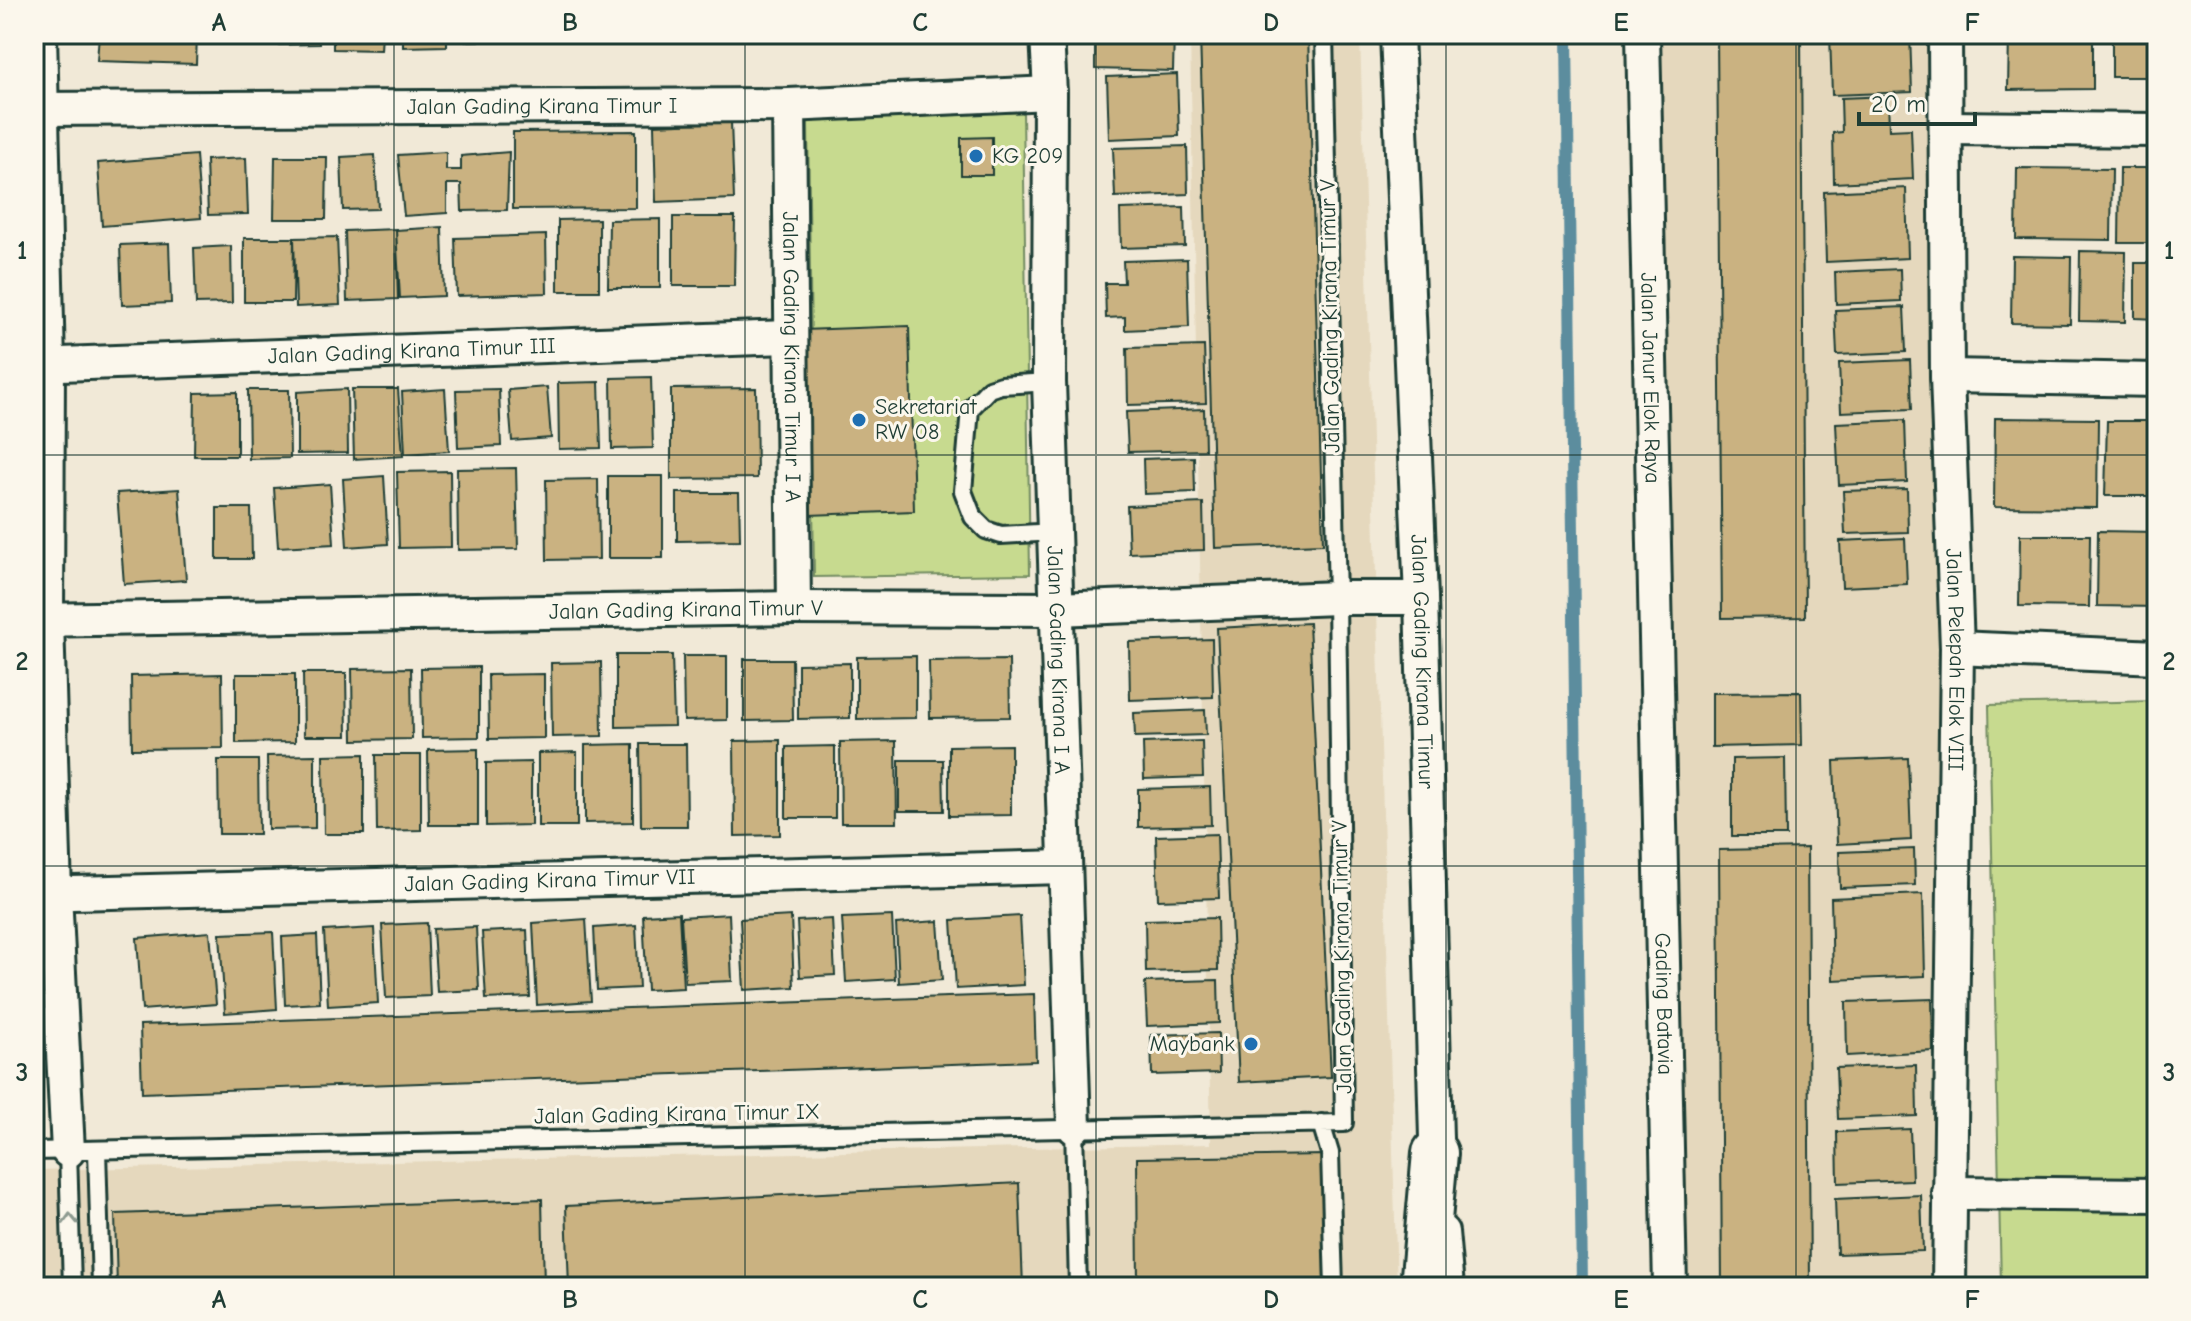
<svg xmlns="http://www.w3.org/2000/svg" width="2191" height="1321" viewBox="0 0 2191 1321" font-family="'Comic Neue',sans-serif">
  <rect width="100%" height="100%" fill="#f1e9d7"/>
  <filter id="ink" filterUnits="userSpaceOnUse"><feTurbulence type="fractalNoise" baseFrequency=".0125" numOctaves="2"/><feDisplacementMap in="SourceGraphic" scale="16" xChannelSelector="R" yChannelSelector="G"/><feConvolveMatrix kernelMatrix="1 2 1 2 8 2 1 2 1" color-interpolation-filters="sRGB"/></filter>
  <g filter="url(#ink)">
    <path fill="#e5d8bd" d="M1190,34H1360L1397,1287H34V1170L1211,1144Z
      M1634,34H1949L1960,1287H1661Z"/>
    <path fill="#c7da8f" stroke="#738c62" stroke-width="2" d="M1023,112L1030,574L814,577L808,121Z
      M2157,701V1287H2001L1989,705Z"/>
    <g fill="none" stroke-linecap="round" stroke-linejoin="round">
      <path stroke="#5c8d9e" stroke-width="12" d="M1567,34L1582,1287"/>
    </g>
    <path fill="#cab281" stroke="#1f3d34" stroke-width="2" d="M99,34H197L196,64L97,61Z
      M208,34H256V39L208,37Z
      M270,34H319V44L271,45Z
      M333,34H382L381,50L333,49Z
      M403,34H447V46L403,47Z
      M466,34H509V40L466,41Z
      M1095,34H1174L1173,71L1095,69Z
      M1200,34H1308L1323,544L1215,548Z
      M1717,34H1801L1805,617L1722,618Z
      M1830,34H1910L1912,92L1832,95Z
      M2009,34H2093V89L2008,90Z
      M2112,34H2157V77H2112Z
      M1177,74L1179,136L1109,139L1107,77Z
      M1888,96L1889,130L1911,129L1913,179L1834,183L1833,133L1842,132L1841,98Z
      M731,122L734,199L656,202L654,125Z
      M636,131V208L513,209V132Z
      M992,137V175H961V138Z
      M1187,146L1188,194L1115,197L1113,148Z
      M446,152V170H461V156L509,152L507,210L462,211L461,184H447V213L404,216L398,155Z
      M196,155L201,218L102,226L98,163Z
      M375,155L378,209L343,210L341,157Z
      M275,157H327L326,219H274Z
      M246,158L248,214L208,215L206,160Z
      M2017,168L2112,169L2111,240L2016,239Z
      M2120,168H2157V243H2119Z
      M1906,188L1908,258L1826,262L1824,192Z
      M1184,207L1185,246L1121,248L1120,209Z
      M673,217H735L734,286H673Z
      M599,219V291H558V220Z
      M660,219V288H608L609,220Z
      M442,227L444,296L400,298L396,230Z
      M396,229L398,299L347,301L345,231Z
      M546,235L547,293L457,296L455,238Z
      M337,237L340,305L296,307L294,238Z
      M244,238H294L293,302H244Z
      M169,243L171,303L122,305L120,245Z
      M231,246L232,303L196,304L194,248Z
      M2080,251L2126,252L2125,322L2079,321Z
      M2012,256L2071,257L2070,324L2011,323Z
      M1187,259L1189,327L1125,330V317L1106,318L1105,283H1124L1123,261Z
      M2135,263H2157V319L2135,318Z
      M1900,269L1901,301L1836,304L1835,272Z
      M1904,307L1906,352L1837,355L1835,310Z
      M909,326L914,511L809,515L803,330Z
      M1204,346L1206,403L1128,405L1127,348Z
      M1910,360L1912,409L1841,412L1839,363Z
      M651,377L653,448L612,449L611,378Z
      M599,382L601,448L559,449L558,383Z
      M547,387L551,438L512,441L508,390Z
      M756,388L757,478L671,479V389Z
      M347,389L348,453L297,454V392Z
      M352,389H398L403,456L354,459Z
      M445,389L449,451L405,454L402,392Z
      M499,389L501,446L458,448L456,390Z
      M248,390H289L290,458L249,459Z
      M237,392V456H194L195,393Z
      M1204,409L1205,450L1128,452L1126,412Z
      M1995,418L2098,419L2097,508L1994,507Z
      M1905,420L1907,482L1839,485L1836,423Z
      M2107,421H2157V496H2105Z
      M1194,457L1195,492L1144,494L1143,459Z
      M516,468L518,549L458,550L457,469Z
      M450,471L451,547L399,548L397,472Z
      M384,476L388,544L347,547L343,479Z
      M608,476H663V558H608Z
      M598,479L599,559L547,560L546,480Z
      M330,484L334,544L278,547L274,488Z
      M179,489L186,580L124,584L117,493Z
      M1907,489L1908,532L1845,534L1843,491Z
      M677,493H739L740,540L677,541Z
      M1203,503L1204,550L1129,553L1127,506Z
      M217,508H251L252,559H217Z
      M2098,531L2157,532V607L2097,606Z
      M2020,535H2090L2089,607L2019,606Z
      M1905,538L1907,584L1842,587L1840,541Z
      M1309,623L1331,1077L1239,1082L1217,628Z
      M1212,639L1213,697L1130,700L1129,642Z
      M616,655H672L674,726L616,727Z
      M683,656H727V720L684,721Z
      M916,656V718L857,719V657Z
      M744,659H792L793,720L744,721Z
      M1009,660L1010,717L930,718L929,661Z
      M601,662L602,736L552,737L551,663Z
      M850,663V718L798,719V664Z
      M479,667V737L422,738L421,668Z
      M411,668L412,739L353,740L352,669Z
      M303,673H346L347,736H304Z
      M222,674L223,748L132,749L131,676Z
      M236,674H295V742L236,743Z
      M544,674V738L489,739L488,675Z
      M1801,692L1802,745L1712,747V693Z
      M1205,710L1206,735L1135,737L1134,713Z
      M780,740V835L735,836L734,741Z
      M896,741L897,823H841L840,742Z
      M1202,741L1203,777L1144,779L1143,743Z
      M633,744V822L585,823V745Z
      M640,744H686L687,826H641Z
      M1011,745V815L949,816V746Z
      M835,746V818H786V747Z
      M478,749V825H429L428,750Z
      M577,752V826H538V753Z
      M364,754V834H324L323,755Z
      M315,755V828L268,829L267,756Z
      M376,755H421V830L377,831Z
      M1785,758L1786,836H1732V759Z
      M1908,758L1911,840L1837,844L1834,761Z
      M218,760H258L259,834H219Z
      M899,760H943L944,811H899Z
      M531,762V825L486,826V763Z
      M1210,787L1211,825L1138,827V789Z
      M1217,834L1219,898L1158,900L1156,836Z
      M1807,848L1810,1287H1722L1719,850Z
      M1914,849L1915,885L1840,888L1839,852Z
      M1923,894L1925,976L1833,980L1831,898Z
      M679,913L683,988L647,990L643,915Z
      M729,914L732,981L685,983L681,917Z
      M791,916L794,987L744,990L740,919Z
      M892,916L895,979L846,982L842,918Z
      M1020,916L1024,985L956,989L952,920Z
      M1217,918L1218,970L1146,972L1145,920Z
      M586,919L591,1001L537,1005L533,923Z
      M832,919L835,975L800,977L797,921Z
      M938,921L942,980L899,983L896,924Z
      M427,923L430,996L386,998L382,925Z
      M636,925L639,988L597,990L594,928Z
      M476,927L479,990L437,992L433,929Z
      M374,928L378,1003L328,1006L324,931Z
      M527,930L530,997L486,999L482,932Z
      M210,932L216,1004L142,1010L137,938Z
      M273,932L277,1009L225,1013L220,934Z
      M317,935L320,1003L285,1005L282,937Z
      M1218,980L1219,1023L1147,1026L1145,982Z
      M1034,994L1036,1061L142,1093L140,1025Z
      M1932,999L1933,1051L1847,1056L1846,1002Z
      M37,1019L40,1092H34V1020Z
      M1218,1033L1219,1073L1152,1075L1151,1035Z
      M1916,1065L1917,1116L1838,1119L1836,1068Z
      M1910,1129L1912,1180L1838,1183L1837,1132Z
      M1323,1155L1324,1287H1138L1137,1158Z
      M1019,1183L1023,1287H569L566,1206Z
      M1921,1195L1923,1251L1837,1254L1835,1199Z
      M542,1199L544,1287H117L115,1214Z"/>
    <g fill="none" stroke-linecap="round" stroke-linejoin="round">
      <defs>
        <path id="lane" d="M1049,382L1001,385L989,389L970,409L963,491L973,517L986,530L1001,535L1055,532
          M1321,1123L1330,1153L1334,1287
          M1074,1127L1078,1287
          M97,1150L101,1287
          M34,1151L1344,1123L1337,598L1324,34
          M68,1151L72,1287"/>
        <g id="street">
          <path d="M40,34L48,364L47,620L55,893L68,1151"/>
          <path id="s1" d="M1047,34L1050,93L1049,382L1074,1127"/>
          <path id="s2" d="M1397,34L1421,598L1437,1174"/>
          <path id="s3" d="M1643,34L1670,1287"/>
          <path id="s4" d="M1945,34L1947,376L1957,648L1949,1287"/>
          <path id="s5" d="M789,105L794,608"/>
          <path id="s6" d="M34,109L789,105L1050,93"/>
          <path d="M1947,128L2157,130"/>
          <path id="s7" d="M34,365L789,337"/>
          <path d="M1947,376L2157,380"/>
          <path id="s8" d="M34,620L794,608L1056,609L1337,598H1421"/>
          <path d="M1957,648L2157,657"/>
          <path id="s9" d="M34,894L1065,867"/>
          <path d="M1949,1193L2157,1195"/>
          <path d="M1442,1232L1447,1287"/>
        </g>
        <path id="secondary" d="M1423,1287L1435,1153"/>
      </defs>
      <use href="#lane" stroke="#1f3d34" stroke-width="22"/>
      <use href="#street" stroke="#1f3d34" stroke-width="38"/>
      <use href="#secondary" stroke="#1f3d34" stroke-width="50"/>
      <use href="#lane" stroke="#fbf7ec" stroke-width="16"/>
      <use href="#street" stroke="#fbf7ec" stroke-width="32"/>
      <use href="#secondary" stroke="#fbf7ec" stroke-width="44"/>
    </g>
    <defs><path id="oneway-chevron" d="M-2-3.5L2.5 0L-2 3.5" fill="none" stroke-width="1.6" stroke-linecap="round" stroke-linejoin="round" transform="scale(2)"/></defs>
    <use stroke="#8d9a90" href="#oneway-chevron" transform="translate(70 1219) rotate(-92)"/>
  </g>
  <path fill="none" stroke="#1f3d34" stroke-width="2" stroke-opacity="0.55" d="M394,34V1287M745,34V1287M1096,34V1287M1446,34V1287M1796,34V1287M34,455H2157M34,866H2157"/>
  <g fill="#1f6fb2" stroke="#fbf7ec" stroke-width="3">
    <circle cx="976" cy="156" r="8"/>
    <circle cx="859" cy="420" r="8"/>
    <circle cx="1251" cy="1044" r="8"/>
  </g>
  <g text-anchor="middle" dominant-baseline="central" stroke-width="6" stroke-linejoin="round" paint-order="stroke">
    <g font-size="22" fill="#1f3d34" stroke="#fbf7ec">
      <text stroke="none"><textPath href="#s6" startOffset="508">Jalan Gading Kirana Timur I</textPath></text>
      <text transform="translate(1330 316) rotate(-91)">Jalan Gading Kirana Timur V</text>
      <text stroke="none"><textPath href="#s7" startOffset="378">Jalan Gading Kirana Timur III</textPath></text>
      <text stroke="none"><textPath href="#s5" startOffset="252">Jalan Gading Kirana Timur I A</textPath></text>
      <text stroke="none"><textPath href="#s3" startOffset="344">Jalan Janur Elok Raya</textPath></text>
      <text stroke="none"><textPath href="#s8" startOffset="652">Jalan Gading Kirana Timur V</textPath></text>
      <text stroke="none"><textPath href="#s4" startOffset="626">Jalan Pelepah Elok VIII</textPath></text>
      <text stroke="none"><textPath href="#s1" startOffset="626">Jalan Gading Kirana I A</textPath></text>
      <text stroke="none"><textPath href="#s2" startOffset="628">Jalan Gading Kirana Timur</textPath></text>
      <text stroke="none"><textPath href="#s9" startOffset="516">Jalan Gading Kirana Timur VII</textPath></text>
      <text transform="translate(1342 957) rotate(-91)">Jalan Gading Kirana Timur V</text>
      <text stroke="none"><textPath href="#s3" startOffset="970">Gading Batavia</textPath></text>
      <text transform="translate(677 1114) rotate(-1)">Jalan Gading Kirana Timur IX</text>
    </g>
    <g font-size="22" fill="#1f3d34" stroke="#fbf7ec" text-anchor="start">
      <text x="992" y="156">KG 209</text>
      <text x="875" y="407">Sekretariat<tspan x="875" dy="25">RW 08</tspan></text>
      <text x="1235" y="1044" text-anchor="end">Maybank</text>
    </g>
  </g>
  <rect width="2191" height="1321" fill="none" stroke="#fbf7ec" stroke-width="88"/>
  <path d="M1859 112v12h116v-12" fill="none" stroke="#1f3d34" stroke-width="4"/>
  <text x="1871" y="112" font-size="24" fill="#1f3d34" stroke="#fbf7ec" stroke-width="6" paint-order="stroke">20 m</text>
  <rect x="44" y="44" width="2103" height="1233" fill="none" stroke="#1f3d34" stroke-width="3"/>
  <g font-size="26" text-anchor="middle" font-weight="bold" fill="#1f3d34">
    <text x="219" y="31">A</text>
    <text x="570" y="31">B</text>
    <text x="920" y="31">C</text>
    <text x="1271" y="31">D</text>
    <text x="1621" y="31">E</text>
    <text x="1972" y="31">F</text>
    <text x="22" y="259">1</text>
    <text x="2169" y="259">1</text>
    <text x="22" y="670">2</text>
    <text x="2169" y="670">2</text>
    <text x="22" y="1081">3</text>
    <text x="2169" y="1081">3</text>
    <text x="219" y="1308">A</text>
    <text x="570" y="1308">B</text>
    <text x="920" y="1308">C</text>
    <text x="1271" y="1308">D</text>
    <text x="1621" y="1308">E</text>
    <text x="1972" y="1308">F</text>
  </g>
</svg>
